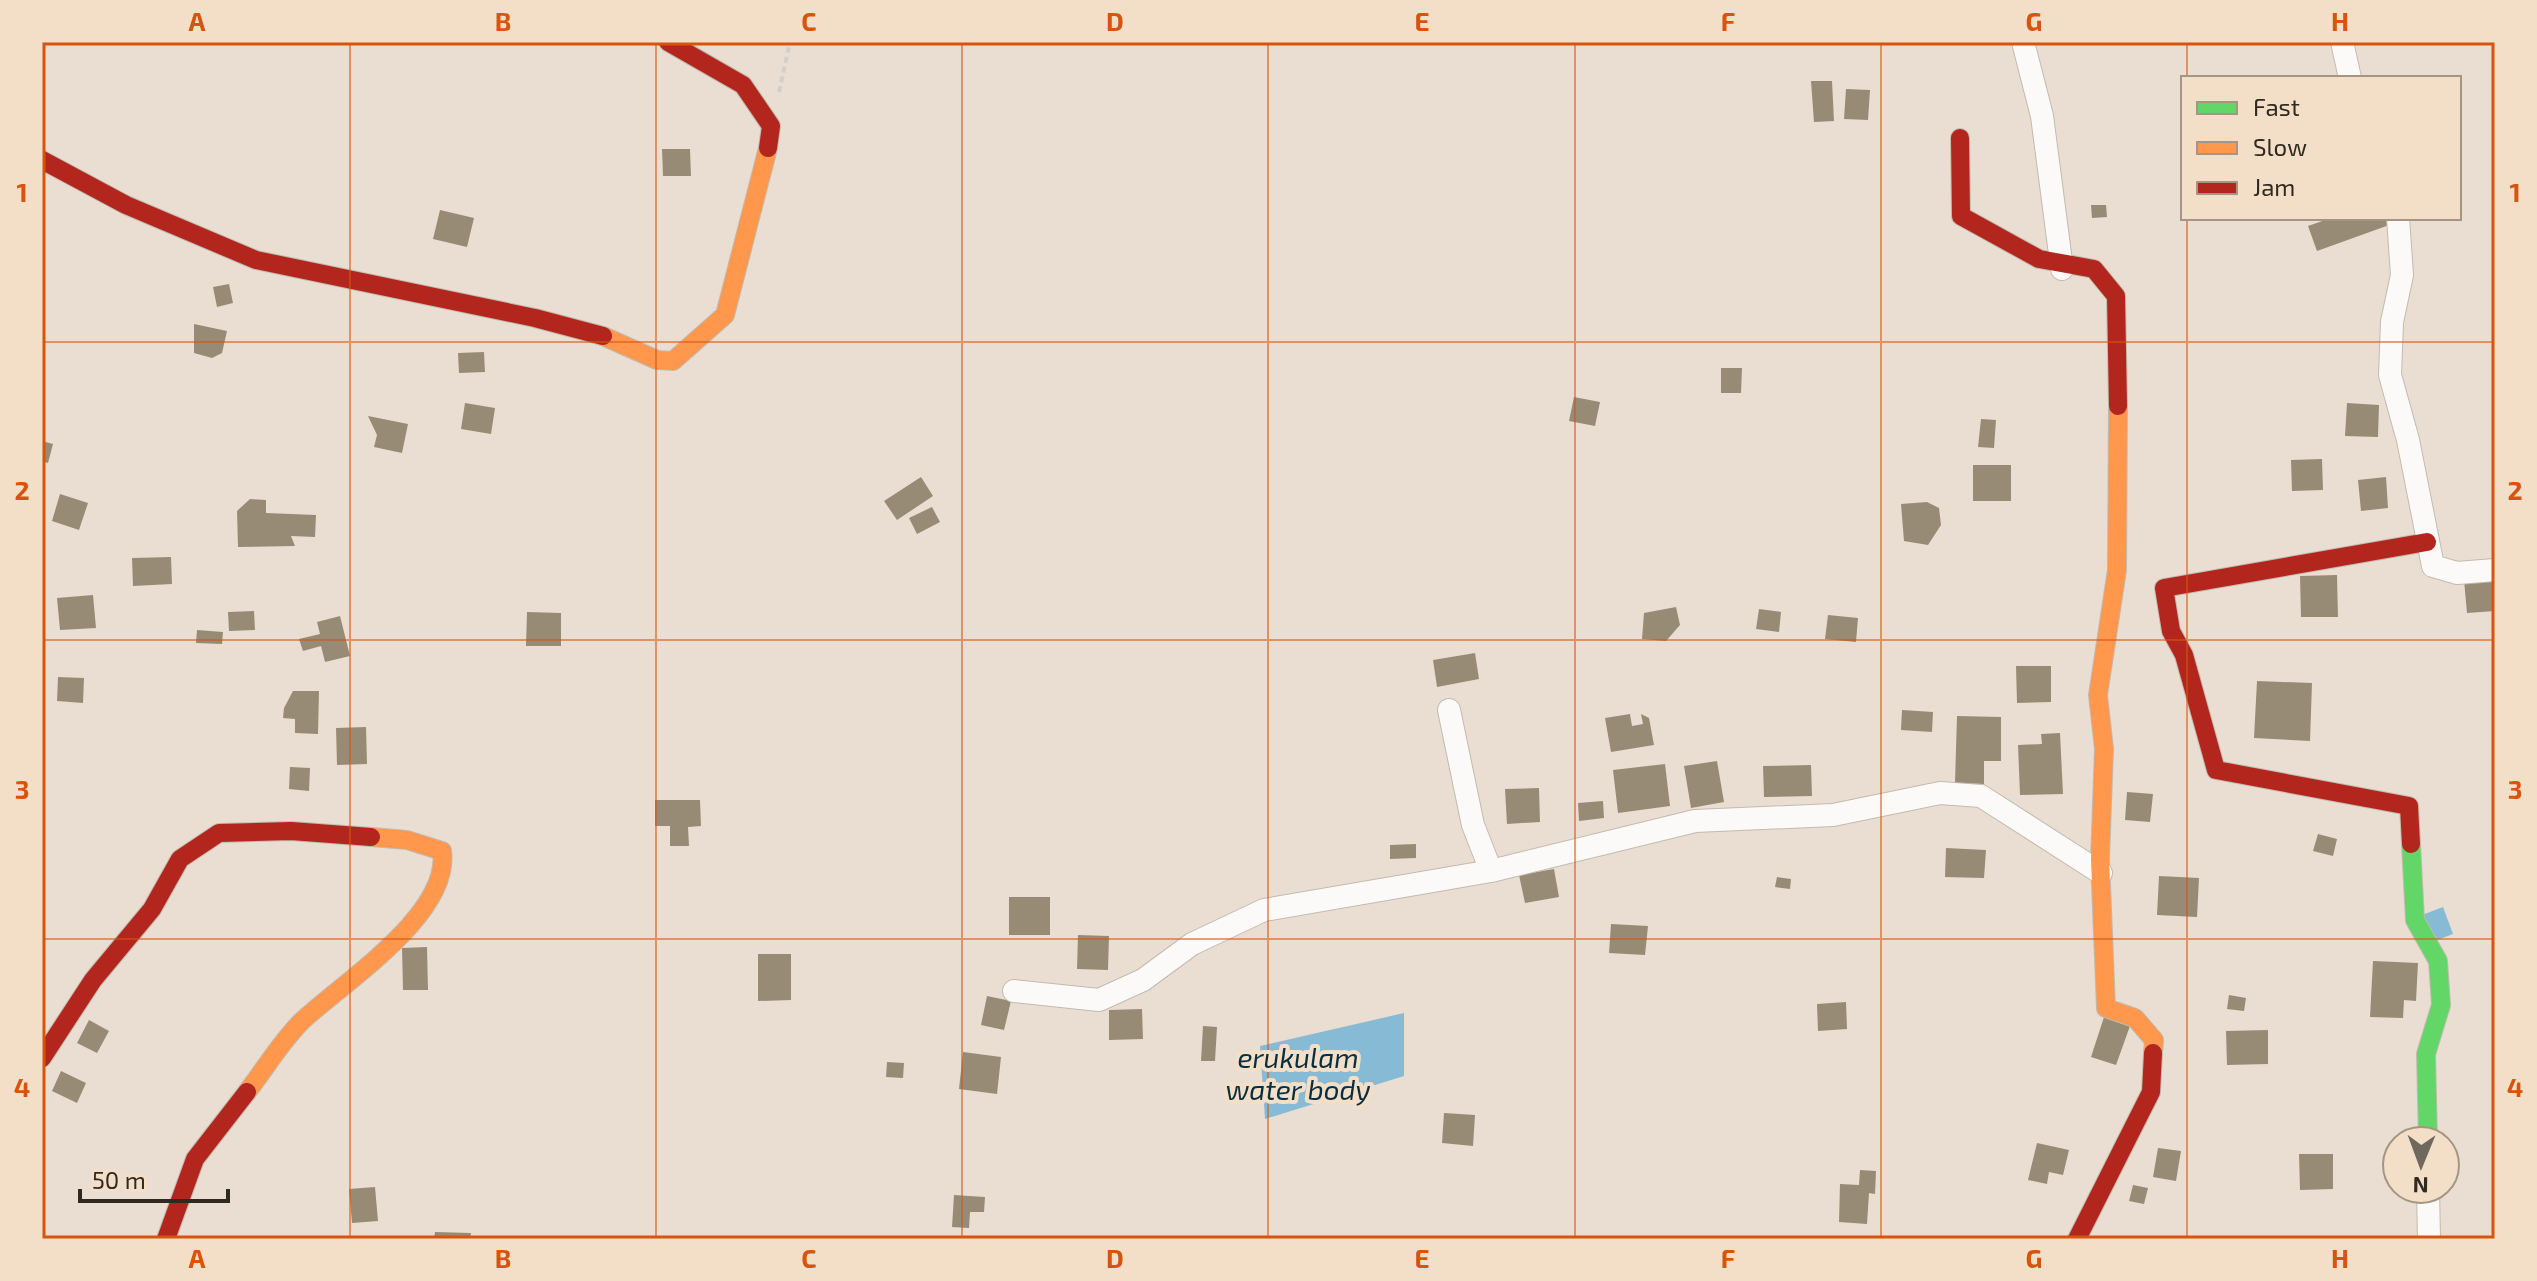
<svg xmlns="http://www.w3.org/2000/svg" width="2537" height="1281" viewBox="0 0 2537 1281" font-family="'Exo 2',sans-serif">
  <rect width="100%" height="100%" fill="#e9ded1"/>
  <path fill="#87bbd5" d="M2443,907L2453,934L2432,942L2422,915Z
    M1404,1013V1076L1265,1119L1260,1046Z"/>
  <path fill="#988b76" d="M1811,81H1832L1834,121L1814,122Z
    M1846,89L1870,90L1868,120L1844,119Z
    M662,149H690L691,176H663Z
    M2091,205H2106L2107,217L2092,218Z
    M440,210L474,218L467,247L433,239Z
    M2331,218H2389L2392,224L2317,251L2308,226Z
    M229,284L233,303L217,307L213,287Z
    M194,324L227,331L222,353L212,358L194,353Z
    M484,352L485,372L459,373L458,353Z
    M1721,368H1742L1741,393H1721Z
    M1574,397L1600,402L1595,426L1569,421Z
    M465,403L495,408L491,434L461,429Z
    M2347,403L2379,405L2378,437L2345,436Z
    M368,416L408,424L402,453L374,447L377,435Z
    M1981,419L1996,420L1994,448L1978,447Z
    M42,441L53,444L48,463L42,461Z
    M2322,459L2323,490L2292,491L2291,460Z
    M1973,465H2011V501H1973Z
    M921,477L933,496L897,520L884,501Z
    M2386,477L2388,508L2361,511L2358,480Z
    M60,494L88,503L79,530L52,521Z
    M250,499L266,500V513L316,515L315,537L291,536L295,546L238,547L237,511Z
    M1927,502L1939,508L1941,525L1928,545L1904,541L1901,504Z
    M932,507L940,522L917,534L909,518Z
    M171,557L172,584L133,586L132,558Z
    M2337,575L2338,617H2301L2300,576Z
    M2492,578L2495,611L2467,613L2464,580Z
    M93,595L96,628L60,630L57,598Z
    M1676,607L1680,625L1666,641L1642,639L1644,613Z
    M1759,609L1781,612L1779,632L1756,629Z
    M254,611L255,630L229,631L228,612Z
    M527,612L561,613V646H526Z
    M1828,615L1858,618L1856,642L1825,639Z
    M340,616L350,656L325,662L321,646L303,651L299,639L320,634L317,622Z
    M197,630L223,632L222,644L196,643Z
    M1475,653L1479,679L1437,687L1433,660Z
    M2016,666H2051V702L2017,703Z
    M58,677L84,678L83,703L57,701Z
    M2257,681L2312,683L2310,741L2254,738Z
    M293,691H319L318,734L295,733V719L283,718L284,708Z
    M1902,710L1933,712L1932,732L1901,730Z
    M1630,714L1632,726L1643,724L1641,714L1649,718L1654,745L1611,752L1605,718Z
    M1957,716L2001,717V761H1984V784L1955,783Z
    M366,727L367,764L337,765L336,728Z
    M2060,733L2063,794L2020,795L2018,745L2042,744L2041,734Z
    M1717,761L1724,802L1691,808L1684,766Z
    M1665,764L1670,806L1618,813L1613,770Z
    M1811,765L1812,796L1764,797L1763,766Z
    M290,767L310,768L309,791L289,789Z
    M1539,788L1540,822L1507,824L1505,789Z
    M2127,792L2153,794L2150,822L2125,820Z
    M655,800H700L701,826L688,827L689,846H670V826H655Z
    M1603,801L1604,818L1579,821L1578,803Z
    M2318,834L2337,839L2333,856L2313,851Z
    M1416,844V858L1390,859V845Z
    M1946,848L1986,850L1984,878L1945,877Z
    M1554,869L1559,897L1525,903L1519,875Z
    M2159,876L2199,878L2197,917L2157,915Z
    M1777,877L1791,879L1790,889L1775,887Z
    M1009,897H1050V935H1009Z
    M1611,924L1648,926L1645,955L1609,953Z
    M1078,935L1109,936L1108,970L1077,969Z
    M427,947L428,990H403L402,948Z
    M758,954H791V1000L758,1001Z
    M2373,961L2418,963L2416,1001L2404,1000L2403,1018L2370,1017Z
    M2229,995L2246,998L2244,1011L2227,1009Z
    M987,996L1011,1001L1004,1030L981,1025Z
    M1846,1002L1847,1029L1818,1031L1817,1004Z
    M1142,1009L1143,1039L1109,1040V1010Z
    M2104,1017L2130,1026L2116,1065L2091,1057Z
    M89,1020L109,1031L97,1053L77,1043Z
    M1203,1026L1217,1027L1215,1061H1201Z
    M2268,1030V1064L2227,1065L2226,1031Z
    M963,1052L1001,1057L997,1094L959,1089Z
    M887,1062L904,1063L903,1078L886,1077Z
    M61,1071L86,1083L77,1103L52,1091Z
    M1444,1113L1475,1115L1473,1146L1442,1143Z
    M2037,1143L2069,1150L2063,1175L2049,1172L2047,1184L2028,1180Z
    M2158,1148L2181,1151L2176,1181L2153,1177Z
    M2299,1154H2333V1189L2300,1190Z
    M1860,1170L1876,1171L1875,1194L1869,1193L1867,1224L1839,1222L1840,1184L1859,1185Z
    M2133,1185L2148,1188L2144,1204L2129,1201Z
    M375,1187L378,1221L352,1223L349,1189Z
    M954,1195L985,1197L984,1212H970L969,1228L952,1227Z
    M435,1232L471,1233L470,1239H434Z"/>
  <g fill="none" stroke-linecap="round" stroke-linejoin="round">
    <defs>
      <path id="street" d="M2023,42L2042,116L2062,269
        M2342,42L2350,78
        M2398,218L2402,275L2392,322L2390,375L2408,440L2433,566L2457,573L2495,570
        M1449,710L1473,825L1491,871L1695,821L1833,815L1940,793L1981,796L2101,873
        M1014,991L1099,1000L1143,980L1192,944L1264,910L1491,871
        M2428,1189L2429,1239"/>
      <path id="fast" d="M2411,844L2415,920L2438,961L2441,1005L2426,1054L2428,1141"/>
      <path id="slow" d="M603,336L657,360L673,361L725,315L768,148
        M2118,406L2117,570L2098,695L2104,749L2100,859L2106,1008L2135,1018L2154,1040L2153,1053
        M247,1092C265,1069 282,1040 303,1020C345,981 451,914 442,851L407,840L371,837"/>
      <path id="jam" d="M668,42L743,85L771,126L768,148
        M1960,138L1961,216L2039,259L2094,269L2116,296L2118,406
        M42,160L126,205L256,260L535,318L603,336
        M2411,844L2409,806L2216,770L2184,655L2171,631L2164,588L2427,542
        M42,1058L93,980L152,909L180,859L219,833L291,831L371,837
        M166,1239L195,1159L247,1092
        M2077,1239L2151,1092L2153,1053"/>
    </defs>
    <use href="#street" stroke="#c3bab0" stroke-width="24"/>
    <use href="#fast" stroke="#c3bab0" stroke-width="20"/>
    <use href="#slow" stroke="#c3bab0" stroke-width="20"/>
    <use href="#jam" stroke="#c3bab0" stroke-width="20"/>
    <path stroke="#d3d0cc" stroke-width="4" stroke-dasharray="6 4" stroke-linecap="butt" d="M779,92L790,42"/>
    <use href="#street" stroke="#fcfaf8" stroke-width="22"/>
    <use href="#fast" stroke="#63d668" stroke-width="18"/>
    <use href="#slow" stroke="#ff974d" stroke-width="18"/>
    <use href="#jam" stroke="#b3261e" stroke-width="18"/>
  </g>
  <path fill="none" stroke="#d6540e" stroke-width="2" stroke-opacity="0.55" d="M350,42V1239M656,42V1239M962,42V1239M1268,42V1239M1575,42V1239M1881,42V1239M2187,42V78M2187,218V1239M42,342H2495M42,640H2495M42,939H2495"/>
  <g text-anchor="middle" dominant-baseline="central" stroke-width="8" stroke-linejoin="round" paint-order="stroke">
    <g font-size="28" font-style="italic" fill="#092e40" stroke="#f3dfc7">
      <text x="1298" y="1057">erukulam<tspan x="1298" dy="32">water body</tspan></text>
    </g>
  </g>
  <rect width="2537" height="1281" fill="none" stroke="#f3dfc7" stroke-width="88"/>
  <rect x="2181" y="76" width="280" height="144" fill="#f3dfc7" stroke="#a59684" stroke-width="2"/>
  <rect x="2197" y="102" width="40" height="12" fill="#63d668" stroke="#a59684" stroke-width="2"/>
  <text x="2253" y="116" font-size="24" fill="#30291f">Fast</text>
  <rect x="2197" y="142" width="40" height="12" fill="#ff974d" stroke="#a59684" stroke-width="2"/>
  <text x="2253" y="156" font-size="24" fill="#30291f">Slow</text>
  <rect x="2197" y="182" width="40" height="12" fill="#b3261e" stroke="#a59684" stroke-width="2"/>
  <text x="2253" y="196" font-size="24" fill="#30291f">Jam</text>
  <g transform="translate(2421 1165) rotate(181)"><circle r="38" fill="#f3dfc7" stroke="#a59684" stroke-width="2"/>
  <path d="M0-6L14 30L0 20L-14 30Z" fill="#71685d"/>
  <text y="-12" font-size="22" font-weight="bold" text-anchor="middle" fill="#30291f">N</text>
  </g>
  <path d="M80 1189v12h148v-12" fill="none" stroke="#30291f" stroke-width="4"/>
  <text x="92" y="1189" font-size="24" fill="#30291f" stroke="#f3dfc7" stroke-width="6" paint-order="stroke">50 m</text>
  <rect x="44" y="44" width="2449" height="1193" fill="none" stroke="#d6540e" stroke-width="3"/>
  <g font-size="26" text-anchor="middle" font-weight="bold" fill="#d6540e">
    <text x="197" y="31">A</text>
    <text x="503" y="31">B</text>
    <text x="809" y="31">C</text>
    <text x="1115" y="31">D</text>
    <text x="1422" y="31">E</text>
    <text x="1728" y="31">F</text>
    <text x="2034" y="31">G</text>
    <text x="2340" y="31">H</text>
    <text x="22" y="202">1</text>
    <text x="2515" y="202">1</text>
    <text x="22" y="500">2</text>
    <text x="2515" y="500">2</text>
    <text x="22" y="799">3</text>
    <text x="2515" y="799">3</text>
    <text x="22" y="1097">4</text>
    <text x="2515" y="1097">4</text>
    <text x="197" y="1268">A</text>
    <text x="503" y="1268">B</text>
    <text x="809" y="1268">C</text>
    <text x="1115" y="1268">D</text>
    <text x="1422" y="1268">E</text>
    <text x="1728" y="1268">F</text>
    <text x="2034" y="1268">G</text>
    <text x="2340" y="1268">H</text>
  </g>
</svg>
